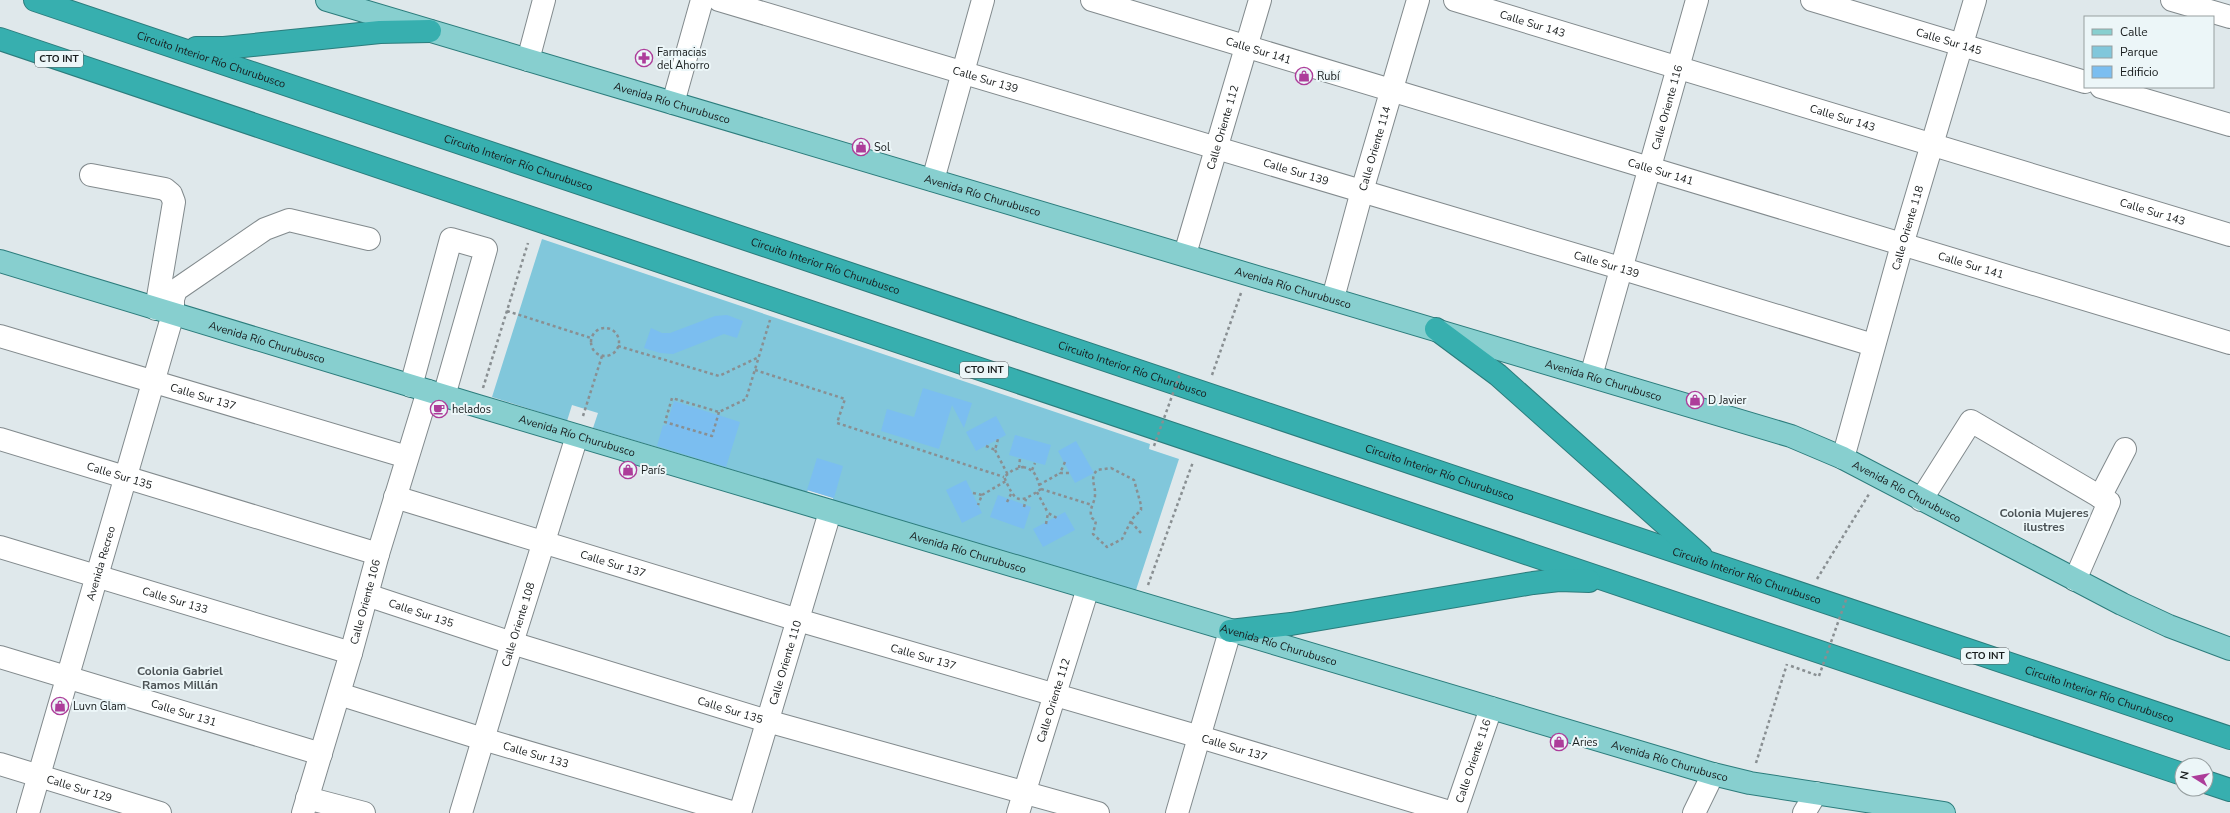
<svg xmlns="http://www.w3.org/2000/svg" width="2230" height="813" viewBox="0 0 2230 813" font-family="'Nunito Sans',sans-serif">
  <rect width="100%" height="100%" fill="#dfe8eb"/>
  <path fill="#81c7db" d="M542,239L1150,444L1149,449L1179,459L1136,590L833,500V498L808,490L807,492L593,428L598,413L572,405L567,421L492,397Z"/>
  <path fill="#7bbef0" d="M727,315L743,321L737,338L724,334L673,354L660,353L644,348L651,328L662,333H670L715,316Z
    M923,388L972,403L964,428L952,405L939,449L881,431L887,409L914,417Z
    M674,401L740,422L726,467L657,446L663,425L666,426Z
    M996,416L1006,435L976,451L966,432Z
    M1015,435L1051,445L1045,465L1009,455Z
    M1076,441L1094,473L1075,483L1058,451Z
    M817,458L843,466L834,498L807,490Z
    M966,480L982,513L962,523L946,490Z
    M998,495L1031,507L1024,529L990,517Z
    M1065,512L1075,530L1043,547L1033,529Z"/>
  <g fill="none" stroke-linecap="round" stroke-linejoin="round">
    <defs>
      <g id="minor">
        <path id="s1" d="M719,0L1620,268L1873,345"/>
        <path id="s2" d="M1092,0L2230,343"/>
        <path id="s3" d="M1455,0L2230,235"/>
        <path id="s4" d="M1812,0L2085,82"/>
        <path d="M2172,0L2230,17"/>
        <path d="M528,60L544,0"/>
        <path d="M2101,87L2230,125"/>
        <path d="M673,103L702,0"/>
        <path d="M91,175L165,189L171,194L174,202L156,309"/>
        <path d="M933,180L983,0"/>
        <path id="s5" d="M1185,254L1260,0"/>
        <path id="s6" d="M1333,298L1362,191L1418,0"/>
        <path id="s7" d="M0,336L407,457"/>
        <path id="s8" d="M1591,376L1697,0"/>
        <path d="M411,386L451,239L486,249L444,396"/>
        <path id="s9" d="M0,439L378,554"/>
        <path id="s10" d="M1843,458L1902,245L1975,0"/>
        <path id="s11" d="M395,497L798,620L1200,737L1453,813"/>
        <path d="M2100,497L2125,449"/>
        <path d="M1921,500L1971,421L2109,502L2075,580"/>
        <path id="s12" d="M0,547L351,653"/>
        <path id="s13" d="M367,595L512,643L767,721L1098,813"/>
        <path id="s14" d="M0,657L321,754"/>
        <path id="s15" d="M339,694L483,739L735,813"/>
        <path id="s16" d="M0,764L160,813"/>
        <path d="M307,798L364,813"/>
        <path id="s17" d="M28,813L173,314V299L176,290L265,229L289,220L369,239"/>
        <path id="s18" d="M303,813L351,653L378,554L428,391"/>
        <path id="s19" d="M461,813L512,643L577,436"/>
        <path id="s20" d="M740,813L830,512"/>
        <path id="s21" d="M1018,813L1088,588"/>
        <path d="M1177,813L1230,631"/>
        <path id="s22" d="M1455,813L1491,708"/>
        <path d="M1694,813L1713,774"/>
        <path d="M1804,813L1816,793"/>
      </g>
      <g id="major">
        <path id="s23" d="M327,0L1791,436L1843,458L2122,604L2169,626L2230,649"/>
        <path id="s24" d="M0,261L478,406L1713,774L1750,783L1944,813"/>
      </g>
      <g id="highway">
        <path id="s25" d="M35,0L2230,738"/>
        <path d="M0,39L2182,774"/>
        <path d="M196,48H224L380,32L430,31"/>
        <path d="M1436,329L1498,375L1701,556"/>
        <path d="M1230,631L1291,624L1533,583L1559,580L1589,581"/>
        <path d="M2206,782L2230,790"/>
      </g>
    </defs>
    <use href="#minor" stroke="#828a8d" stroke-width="24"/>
    <use href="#major" stroke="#2c7c7c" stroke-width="24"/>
    <use href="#highway" stroke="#2c7c7c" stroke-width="24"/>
    <path stroke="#898f92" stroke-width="2.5" stroke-dasharray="3 3" stroke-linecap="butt" d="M507,311L591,338
      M591 342a14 14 0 1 1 28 0a14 14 0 1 1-28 0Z
      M618,346L719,376L759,357
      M755,370L845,399L837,423L1004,477
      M1212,375L1241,293
      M483,388L528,243
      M719,412L712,436L665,422L672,398L719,412L746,399L770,320
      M583,416L602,356
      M986,446L995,450L998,439
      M995,450L1008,475
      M1065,462L1060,473H1071
      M1023,467C1037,470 1036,478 1041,489C1017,506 1015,501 1004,477L1013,470Z
      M1019,468L1020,458
      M1111,468L1134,480L1141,505V510L1132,519L1122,539L1107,547L1093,534L1096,521L1092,518C1088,509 1095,503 1095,495C1096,485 1089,480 1097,470Z
      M1032,470L1035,463
      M1039,485L1060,473
      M1041,489L1092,505
      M1037,492L1048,513
      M973,493L982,495L978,505
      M982,495L1006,481
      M1007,502L1011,494
      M1024,507L1026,499
      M1131,522L1141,533
      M1046,524L1048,513L1057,518
      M1817,579L1869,494
      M1148,585L1193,462
      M1791,666L1819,676
      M1756,763L1787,664"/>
    <use href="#minor" stroke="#fff" stroke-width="22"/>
    <use href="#major" stroke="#87cfcf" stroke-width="22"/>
    <use href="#highway" stroke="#37afaf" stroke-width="22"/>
    <path stroke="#898f92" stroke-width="2.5" stroke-dasharray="3 3" stroke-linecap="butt" d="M1154,446L1180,374
      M1819,676L1847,597"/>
  </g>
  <defs>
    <symbol id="pharmacy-ring" viewBox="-11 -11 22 22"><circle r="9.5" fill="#ecf6f8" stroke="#ad3d9a" stroke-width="1.5"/><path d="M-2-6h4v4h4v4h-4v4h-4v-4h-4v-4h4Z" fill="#ad3d9a"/></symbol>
    <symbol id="shop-ring" viewBox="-11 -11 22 22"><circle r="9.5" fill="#ecf6f8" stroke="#ad3d9a" stroke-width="1.5"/><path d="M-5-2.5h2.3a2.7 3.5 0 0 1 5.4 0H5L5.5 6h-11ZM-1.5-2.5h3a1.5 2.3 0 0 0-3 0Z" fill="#ad3d9a"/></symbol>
    <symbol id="cafe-ring" viewBox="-11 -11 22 22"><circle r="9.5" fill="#ecf6f8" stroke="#ad3d9a" stroke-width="1.5"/><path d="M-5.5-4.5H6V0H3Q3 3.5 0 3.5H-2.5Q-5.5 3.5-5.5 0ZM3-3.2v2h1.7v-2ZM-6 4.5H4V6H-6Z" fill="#ad3d9a"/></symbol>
  </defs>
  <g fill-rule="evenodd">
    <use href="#pharmacy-ring" x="634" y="48" width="20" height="20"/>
    <use href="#shop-ring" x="1294" y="66" width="20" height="20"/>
    <use href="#shop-ring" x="851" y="137" width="20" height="20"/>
    <use href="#shop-ring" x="1685" y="390" width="20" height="20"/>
    <use href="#cafe-ring" x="429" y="399" width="20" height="20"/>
    <use href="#shop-ring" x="618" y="460" width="20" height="20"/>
    <use href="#shop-ring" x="50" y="696" width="20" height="20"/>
    <use href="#shop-ring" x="1549" y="732" width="20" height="20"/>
  </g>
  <g text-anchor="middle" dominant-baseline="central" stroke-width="4" stroke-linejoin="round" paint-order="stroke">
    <g fill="#ecf6f8" stroke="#585d5f" stroke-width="1">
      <rect x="35" y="51" width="48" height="16" rx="3"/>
      <rect x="960" y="362" width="48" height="16" rx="3"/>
      <rect x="1961" y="648" width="48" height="16" rx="3"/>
    </g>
    <g font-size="10" font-weight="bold" fill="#181c1d">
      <text x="59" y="59">CTO INT</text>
      <text x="984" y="370">CTO INT</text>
      <text x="1985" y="656">CTO INT</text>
    </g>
    <g font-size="11" fill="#181c1d" stroke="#ecf6f8">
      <text stroke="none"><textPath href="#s3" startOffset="81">Calle Sur 143</textPath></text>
      <text stroke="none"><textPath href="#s4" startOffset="143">Calle Sur 145</textPath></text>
      <text stroke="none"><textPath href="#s2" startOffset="174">Calle Sur 141</textPath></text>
      <text stroke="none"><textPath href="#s25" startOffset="186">Circuito Interior Río Churubusco</textPath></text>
      <text stroke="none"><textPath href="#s1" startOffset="278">Calle Sur 139</textPath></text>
      <text stroke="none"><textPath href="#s23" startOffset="360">Avenida Río Churubusco</textPath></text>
      <text stroke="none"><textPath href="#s8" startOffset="279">Calle Oriente 116</textPath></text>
      <text stroke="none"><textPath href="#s3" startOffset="405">Calle Sur 143</textPath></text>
      <text stroke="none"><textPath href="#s5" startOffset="132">Calle Oriente 112</textPath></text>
      <text stroke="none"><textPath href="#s6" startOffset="155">Calle Oriente 114</textPath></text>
      <text stroke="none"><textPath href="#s25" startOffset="510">Circuito Interior Río Churubusco</textPath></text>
      <text stroke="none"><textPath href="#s1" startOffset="602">Calle Sur 139</textPath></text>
      <text stroke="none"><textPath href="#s2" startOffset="594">Calle Sur 141</textPath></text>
      <text stroke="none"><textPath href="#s23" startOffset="684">Avenida Río Churubusco</textPath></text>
      <text stroke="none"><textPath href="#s3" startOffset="729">Calle Sur 143</textPath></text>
      <text stroke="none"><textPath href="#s10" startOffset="239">Calle Oriente 118</textPath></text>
      <text stroke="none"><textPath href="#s1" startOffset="926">Calle Sur 139</textPath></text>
      <text stroke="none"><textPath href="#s2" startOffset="918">Calle Sur 141</textPath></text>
      <text stroke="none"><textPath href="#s25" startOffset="834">Circuito Interior Río Churubusco</textPath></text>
      <text stroke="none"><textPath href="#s23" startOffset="1008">Avenida Río Churubusco</textPath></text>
      <text stroke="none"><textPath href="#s24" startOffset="279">Avenida Río Churubusco</textPath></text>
      <text stroke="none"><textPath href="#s25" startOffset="1158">Circuito Interior Río Churubusco</textPath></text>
      <text stroke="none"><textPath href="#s23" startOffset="1332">Avenida Río Churubusco</textPath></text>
      <text stroke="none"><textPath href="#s7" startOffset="212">Calle Sur 137</textPath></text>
      <text stroke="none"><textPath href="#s24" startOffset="603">Avenida Río Churubusco</textPath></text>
      <text stroke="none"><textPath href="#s25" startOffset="1482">Circuito Interior Río Churubusco</textPath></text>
      <text stroke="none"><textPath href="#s9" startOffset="125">Calle Sur 135</textPath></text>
      <text stroke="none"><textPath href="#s23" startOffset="1656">Avenida Río Churubusco</textPath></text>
      <text stroke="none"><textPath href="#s24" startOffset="1011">Avenida Río Churubusco</textPath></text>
      <text stroke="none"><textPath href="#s11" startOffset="228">Calle Sur 137</textPath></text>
      <text stroke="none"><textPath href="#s17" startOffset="260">Avenida Recreo</textPath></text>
      <text stroke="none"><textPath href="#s25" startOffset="1806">Circuito Interior Río Churubusco</textPath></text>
      <text stroke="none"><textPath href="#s12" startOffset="183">Calle Sur 133</textPath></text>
      <text stroke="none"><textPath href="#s18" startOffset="220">Calle Oriente 106</textPath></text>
      <text stroke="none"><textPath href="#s13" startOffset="57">Calle Sur 135</textPath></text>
      <text stroke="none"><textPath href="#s19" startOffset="197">Calle Oriente 108</textPath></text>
      <text stroke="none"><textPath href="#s24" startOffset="1335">Avenida Río Churubusco</textPath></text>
      <text stroke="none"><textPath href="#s11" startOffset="552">Calle Sur 137</textPath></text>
      <text stroke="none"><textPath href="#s20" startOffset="157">Calle Oriente 110</textPath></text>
      <text stroke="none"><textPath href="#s25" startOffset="2178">Circuito Interior Río Churubusco</textPath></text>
      <text stroke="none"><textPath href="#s21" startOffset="118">Calle Oriente 112</textPath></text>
      <text stroke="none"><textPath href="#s13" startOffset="381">Calle Sur 135</textPath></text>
      <text stroke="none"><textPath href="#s14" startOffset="192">Calle Sur 131</textPath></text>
      <text stroke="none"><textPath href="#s11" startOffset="876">Calle Sur 137</textPath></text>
      <text stroke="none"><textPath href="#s15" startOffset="206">Calle Sur 133</textPath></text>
      <text stroke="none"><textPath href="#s24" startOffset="1743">Avenida Río Churubusco</textPath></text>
      <text stroke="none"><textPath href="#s22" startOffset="55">Calle Oriente 116</textPath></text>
      <text stroke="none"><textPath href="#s16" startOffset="83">Calle Sur 129</textPath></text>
    </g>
    <g font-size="11" fill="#181c1d" stroke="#ecf6f8" text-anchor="start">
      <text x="657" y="52">Farmacias<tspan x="657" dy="13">del Ahorro</tspan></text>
      <text x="1317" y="76">Rubí</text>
      <text x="874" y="147">Sol</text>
      <text x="1708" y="400">D Javier</text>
      <text x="452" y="409">helados</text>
      <text x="641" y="470">París</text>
      <text x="73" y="706">Luvn Glam</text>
      <text x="1572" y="742">Aries</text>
    </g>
    <g font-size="12" font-weight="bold" fill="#4c5356" stroke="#ecf6f8">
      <text x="2044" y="513">Colonia Mujeres<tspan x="2044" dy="14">ilustres</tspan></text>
      <text x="180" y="671">Colonia Gabriel<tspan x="180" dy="14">Ramos Millán</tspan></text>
    </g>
  </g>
  <rect x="2084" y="16" width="130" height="72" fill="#ecf6f8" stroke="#979fa0"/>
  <rect x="2092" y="29" width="20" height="6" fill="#87cfcf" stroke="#979fa0"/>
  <text x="2120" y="36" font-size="12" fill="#181c1d">Calle</text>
  <rect x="2092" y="46" width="20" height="12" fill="#81c7db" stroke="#979fa0"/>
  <text x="2120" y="56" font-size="12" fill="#181c1d">Parque</text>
  <rect x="2092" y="66" width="20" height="12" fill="#7bbef0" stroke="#979fa0"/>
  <text x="2120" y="76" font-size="12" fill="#181c1d">Edificio</text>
  <g transform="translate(2194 777) rotate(281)"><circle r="19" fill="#ecf6f8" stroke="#979fa0"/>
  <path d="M0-3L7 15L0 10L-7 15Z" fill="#ad3d9a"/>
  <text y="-6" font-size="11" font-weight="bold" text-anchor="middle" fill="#181c1d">N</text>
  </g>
</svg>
